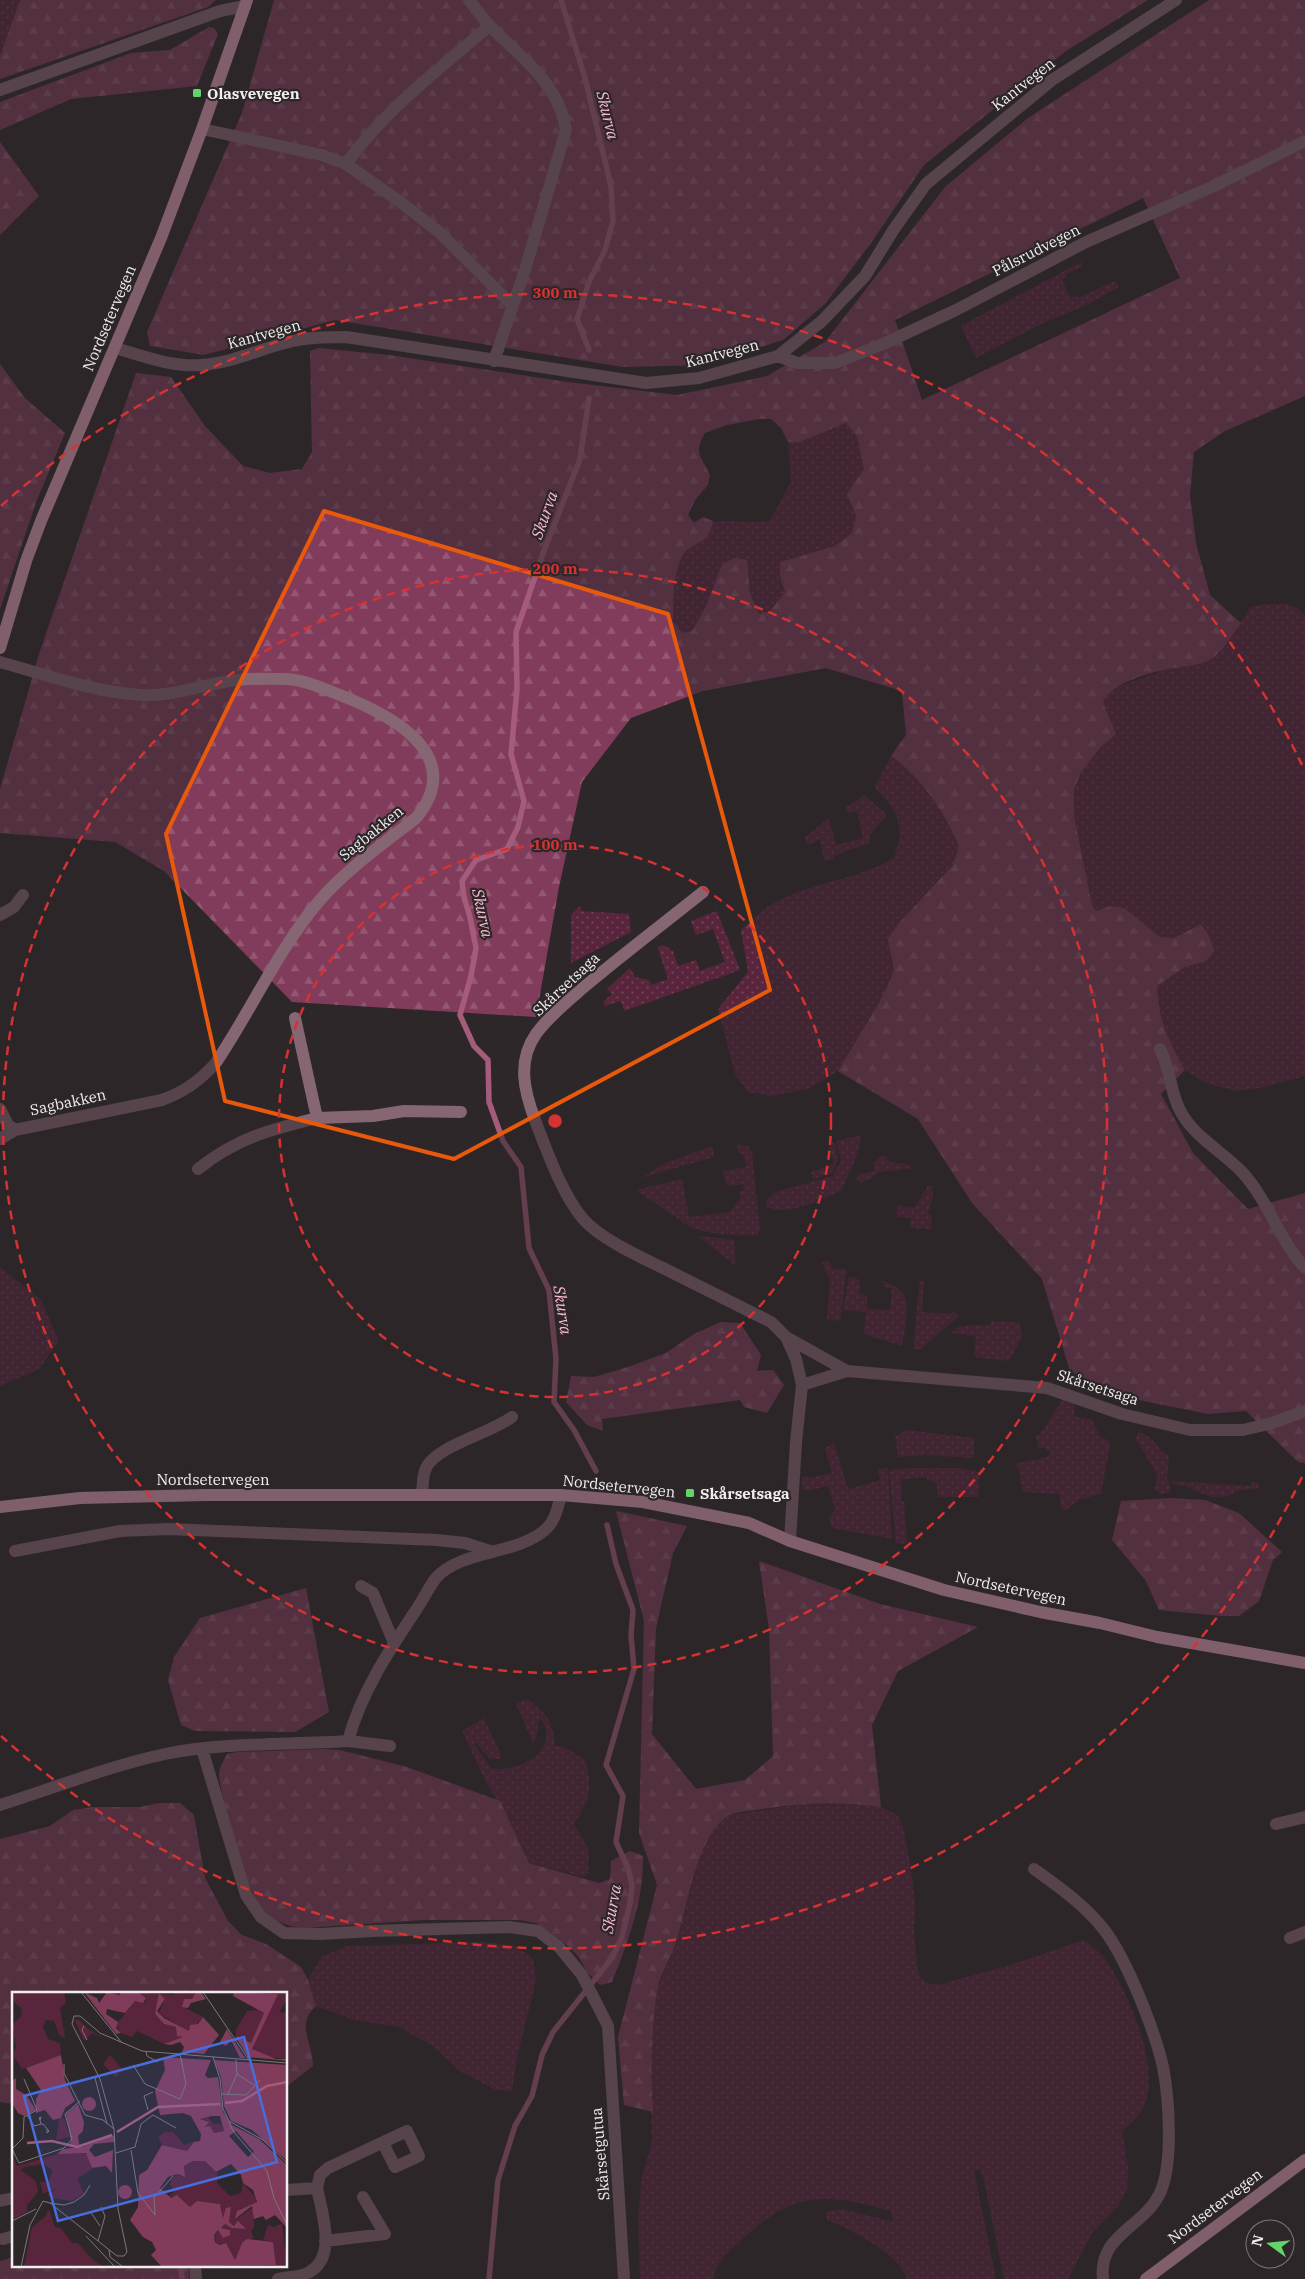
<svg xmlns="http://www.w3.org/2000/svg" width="1305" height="2279" viewBox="0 0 1305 2279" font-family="'IBM Plex Serif',serif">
  <defs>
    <pattern id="grass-dots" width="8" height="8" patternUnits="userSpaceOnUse" patternTransform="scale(1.25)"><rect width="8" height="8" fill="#59253c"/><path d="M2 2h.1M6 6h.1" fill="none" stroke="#714558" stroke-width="1.8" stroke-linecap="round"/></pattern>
    <pattern id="forest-firs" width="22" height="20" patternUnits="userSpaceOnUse" patternTransform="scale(1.25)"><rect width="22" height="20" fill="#823c5b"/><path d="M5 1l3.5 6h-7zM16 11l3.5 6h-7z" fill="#945873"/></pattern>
  </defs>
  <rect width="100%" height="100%" fill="#2d2729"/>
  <path fill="url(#grass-dots)" d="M0,0H20L0,56Z
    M1081,262L1083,266L1066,274L1067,277L1062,280L1070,298L1076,296L1078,298L1115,281L1119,287L1087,305L1043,323L976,358L961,326Z
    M847,423L857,436L864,469L847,494L856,516L852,533L835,546L780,562V575L785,592L770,611L759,615L750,593L747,560L722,565L707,604L692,631L682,633L673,621C674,600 672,574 683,555C692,540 709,547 713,521L769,522L791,482L788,442H800Z
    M1266,604H1286L1295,607L1305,615V1076L1261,1088L1236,1091L1208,1084L1185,1070L1171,1048L1157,1000V986L1185,967L1206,961L1215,951L1208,934L1201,924L1174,938L1160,937L1124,908L1110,906L1097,911L1092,905L1074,817V790L1080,774L1100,748L1116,734L1103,702L1107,695L1122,685L1168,669L1241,623L1250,607Z
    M891,756C921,777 945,813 959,846L953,865L899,923L890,957L894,972L879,1003L838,1071L808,1089L771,1096L748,1092L735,1074L718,1009L748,972L741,930C752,921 762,909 774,903C812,882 857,880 894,858C906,824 898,811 874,787Z
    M864,795L887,815L870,835V843L835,855L834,859L824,861L820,839L808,845L804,838L829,818L836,845L863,838L857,811L848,813L846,808Z
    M581,905V911L629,914L631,932L571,963V915Z
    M717,911L740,970L624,1011L621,1001L604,1006V1001L612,994L607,989L630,968L635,977L649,980L651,985L668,979L659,952L658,947L663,945L673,951L678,966L696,960L700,971L725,962L713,929L696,935L691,921Z
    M862,1135L856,1158L841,1191C822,1199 785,1218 766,1206V1200L776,1192L832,1176L841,1161L836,1141Z
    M831,1142L835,1144L838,1161L831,1174L813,1179L811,1172L834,1164L828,1143Z
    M737,1143L749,1147L752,1152L760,1230L758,1235C735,1236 711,1235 690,1227L636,1190L682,1179L689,1217L730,1212L740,1199L739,1192L744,1190L743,1184L732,1186L726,1184L723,1171L746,1167L744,1155L738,1152Z
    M713,1146L714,1157L641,1178L667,1162Z
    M886,1155L887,1160C895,1165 907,1161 912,1168L879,1172L872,1178L860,1183L856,1180L860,1174L874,1172V1162L881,1156Z
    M932,1185L933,1197L928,1213L932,1216L931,1229L910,1228L911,1218L898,1217L896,1213L900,1204L904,1208L915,1207L928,1186Z
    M698,1236L734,1240L736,1266Z
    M828,1260L833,1269H847L840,1321L827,1319L830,1280L822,1263Z
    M0,1267L41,1300L59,1341L39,1369L0,1386Z
    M849,1276L860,1280L859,1294L867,1296V1309L890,1310L892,1288L884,1287L885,1283L873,1280C918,1285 907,1313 902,1346L864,1334L866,1312L843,1310Z
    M920,1280L924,1283L922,1312L947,1314L956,1312L959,1316L920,1350L913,1349Z
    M992,1321L1020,1323L1022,1337L1009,1361L974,1357L976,1336L951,1333L961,1326L989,1325Z
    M1063,1399L1073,1403L1075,1407L1074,1416L1092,1420L1100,1437L1108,1440L1110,1445L1101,1494L1081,1499L1066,1510L1062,1509L1059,1494L1023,1492L1018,1466L1014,1464L1048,1457L1050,1452L1046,1448H1039L1036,1436C1043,1435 1056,1408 1063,1399Z
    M908,1430L974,1438V1458L925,1455L898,1457L895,1436Z
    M1139,1431L1153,1440L1163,1453L1169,1455L1167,1478L1171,1486L1170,1492L1161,1494L1154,1489L1158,1476L1136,1439Z
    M834,1443L848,1489L880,1480L877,1469L888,1468L892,1539L832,1528L829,1518L835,1510L828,1486L808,1491L802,1489V1476L809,1478L832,1473L825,1448Z
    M910,1468H961L979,1472L978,1497H938L937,1485L931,1480H927V1477L901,1479L902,1501L904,1502L907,1543L896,1544L889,1470Z
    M1172,1481L1251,1486V1483L1257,1482L1259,1488L1237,1491L1228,1496L1211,1497L1185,1486L1175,1485Z
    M527,1699C548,1715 552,1719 555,1746L564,1747L585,1760C593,1788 590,1800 574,1824L589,1850L588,1874L583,1877L529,1862L509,1819L486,1782L462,1731L484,1718L500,1753L501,1759H490L476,1743L474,1744L491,1768C517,1774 561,1751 542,1720H539L536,1739L533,1743L516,1704Z
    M804,1804H857L881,1807L897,1815L903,1827L910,1864L915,1900L914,1930L917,1966L920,1978L929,1984H941L1004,1967L1084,1940C1091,1946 1099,1951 1104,1958C1128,1990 1158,2062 1146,2102C1142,2114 1132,2123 1122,2131L1128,2167L1127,2190L1118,2206L1092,2233L1068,2279H1004L984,2180L980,2170L974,2171L996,2279H907C900,2254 850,2229 827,2220L826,2212L842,2209L893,2222L891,2211C823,2192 792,2191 739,2242C728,2252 714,2264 714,2279H640L638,2215L642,2177L652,2142L650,2068L652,2028L657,1987L676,1944L702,1848L712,1829L730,1815Z
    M485,1942L516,1946L533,1959L536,1980L517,2058L512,2091L496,2090L460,2071L433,2046L399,2027L354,2020L316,2006L308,1980L322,1956L348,1946Z"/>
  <path fill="url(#forest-firs)" fill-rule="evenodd" d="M20,0H216L208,7L0,79V56Z
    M274,0H1148L1066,51L924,165L871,243L825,304L783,340L704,365L623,367L335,320L204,355L150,346L147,332L242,113Z
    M1209,0H1305V396L1225,431L1194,452L1190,495L1196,543L1210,595L1241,623C1233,633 1225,648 1215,656C1205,665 1187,666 1174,668C1152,672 1114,681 1103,702L1116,734L1100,748L1080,774L1074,790V816L1092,905L1096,911L1110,906L1124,908L1160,937L1174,938L1201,924L1208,934L1215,951L1206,961L1185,967L1157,986C1157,1015 1170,1046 1185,1070L1161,1094L1193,1153L1248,1209L1305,1193V1463L1298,1462L1246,1411L1208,1414L1119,1396L1070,1371L1042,1279L972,1203L918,1119L838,1071L879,1003L894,972L888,939L899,923L953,865L959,846C945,813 921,777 891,756L906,735L902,691L826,668L703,691L631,718L582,782L559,887L536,1017L292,1002L164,871L115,842L0,833V789L40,651L136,373L171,377L205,426L243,466L270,473L302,469L312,452L310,351L319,348L389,355L568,382L677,395L767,376L825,342L945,187L1028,118ZM1143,198L1180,278L922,400L895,320ZM759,419H771L781,428L788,442H800L846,423L857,436L864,469L847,494L856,516L852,533L835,546L780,562V575L785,592L770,611L759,614L750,593L747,560L735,558L722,564L707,604L692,631L682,633L673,621C674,600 672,574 683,555C693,540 709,547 713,521L703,517L694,523L688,515L695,500L708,485L710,475C701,455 693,455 705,433L727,425Z
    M209,27L214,28L218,34L197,86L71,99L0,130V102L131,53L170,50Z
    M0,142L39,196L0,235Z
    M0,364L25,398L65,433L37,500L0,609Z
    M721,1322L740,1323L761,1355L757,1371L773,1370L784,1385L767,1413L744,1407L740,1400L602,1419L603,1431L587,1425L566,1402L571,1376L594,1377L628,1367L666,1353L694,1334Z
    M1171,1498L1205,1500L1239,1513L1282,1552L1273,1560L1259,1601L1239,1616H1222L1159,1610L1146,1581L1112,1540L1121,1501Z
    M616,1511L687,1526L673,1553L656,1628L652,1734L696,1789L745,1780L773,1756L769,1629L759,1561L880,1604L978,1627L898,1671L872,1725L881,1807C840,1801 797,1803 756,1810C748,1811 737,1812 730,1815C696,1832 688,1910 675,1945C670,1960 659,1975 657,1991C651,2031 650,2071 653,2112L624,2105L618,2037L657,1885L639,1833L644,1621Z
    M306,1588L329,1712L295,1732L195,1731L181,1725L168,1680L174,1657L200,1618Z
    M323,1749L340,1750L407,1767L500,1801L529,1863L599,1883L610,1879L611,1861L630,1851L643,1856C644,1900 628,1942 612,1982L600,1985L588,1973L578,1956L567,1945L536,1923L519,1920H423L304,1928C287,1927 268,1919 258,1904C247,1888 220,1795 219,1775C219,1767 224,1761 227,1754L237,1752Z
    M159,1803H180L194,1815L205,1878L228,1921L242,1935L266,1944L301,1967L308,1980L316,2006C295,2025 313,2043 313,2066L286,2087V1993H14V2104L0,2102V1839L50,1826L73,1810L94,1807H140Z
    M14,2257V2265H188L189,2279H0V2261Z"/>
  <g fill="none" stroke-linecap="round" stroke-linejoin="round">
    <path stroke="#a55c7a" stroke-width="5.5" d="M561,0L585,78L611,186L613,221L605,250L589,282L577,319L589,350
      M589,398L580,459L544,551L516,632L517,689L511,754L524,801L518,827L507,849L476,860L462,881L464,897L470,917L476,948L471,976L460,1015L474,1046L488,1060L489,1102L503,1141L521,1167L529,1248L549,1290L556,1359L554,1402L574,1430L596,1471
      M180,2265L182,2279
      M489,2279L498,2180L515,2126L532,2096L542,2055L553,2032L612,1958L622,1937L630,1903L632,1885L628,1868L616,1842L623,1796L606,1765L634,1669L631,1635L633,1610L616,1564L607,1525"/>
    <path stroke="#876673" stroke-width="12" d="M469,0C476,9 483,19 491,27C521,57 560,85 566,130L525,270L494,361
      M0,90L220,11L245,6
      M202,129L322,155L346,164L403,204L439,232L512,305
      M346,164C384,110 440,69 489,26
      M115,348C143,356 171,367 201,365C233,363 261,348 293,341C310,337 328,337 346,337L646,383L699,378L778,356L822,321L865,276L894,229L926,184L1052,80L1176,0
      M778,356L797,363H835L883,344L956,310L1086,242L1214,186L1305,141
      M0,662C44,674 94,692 140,695C173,697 204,684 236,680C252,678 269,679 286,679C305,680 322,688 340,695C391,715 468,755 416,818C383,844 347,869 320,900C278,949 251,1011 215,1064C199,1081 184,1092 162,1100L15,1130L0,1139
      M703,892C663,924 623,954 584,987C568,1001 549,1016 536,1034C517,1061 524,1091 535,1120C547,1151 562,1194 583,1219C601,1239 638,1256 663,1268C699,1286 735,1304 771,1322L786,1337L796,1359L802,1385L796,1442L790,1541
      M0,915L14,907L23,895
      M295,1018L317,1118L373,1116L404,1111L461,1112
      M1160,1049C1171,1069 1170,1095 1182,1114C1197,1139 1223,1152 1242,1172C1268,1200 1279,1240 1305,1268
      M0,1109L8,1125L15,1130
      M198,1169C237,1138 269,1130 317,1118
      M786,1337L847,1371
      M802,1385L847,1371L1047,1388L1122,1414L1190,1430H1243L1272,1423L1305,1411
      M422,1495C423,1487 422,1476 426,1468C436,1446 491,1433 512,1417
      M15,1551L120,1531L168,1529L437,1540L465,1543L493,1552
      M361,1586L373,1593L394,1643
      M348,1741L390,1746
      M202,1749L246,1895L261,1917L284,1933L321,1934L372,1931L509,1927L538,1931L559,1947L582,1975L608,2026L624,2279
      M0,1805C54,1788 109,1766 165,1754C224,1742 288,1745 348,1741C361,1692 390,1649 418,1607C424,1598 429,1587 436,1578C460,1550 520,1554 546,1529C555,1521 558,1507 561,1495
      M1276,1824L1305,1817
      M1034,1869C1059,1887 1086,1906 1105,1931C1127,1960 1155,2031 1163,2067C1169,2098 1174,2167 1159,2195C1142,2228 1098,2235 1103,2279
      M1290,1938L1305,1932
      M317,2188L320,2175L328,2168L407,2131L419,2156L395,2167L383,2143
      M0,2201L14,2198
      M3,2239L14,2236
      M325,2241L385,2234L363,2197
      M195,2265L196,2279
      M278,2279C286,2277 297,2277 305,2274C339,2261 322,2213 317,2188L286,2190"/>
    <path stroke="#e6a2bd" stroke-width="12" d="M0,648L26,561L41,521L161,238L202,129L247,0
      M0,1507L80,1498L205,1495H561L643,1502L749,1523L790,1541L944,1590L1040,1612L1100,1623L1157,1637L1305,1663
      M1146,2279L1305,2160"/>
  </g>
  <path d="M0 0H1305V2279H0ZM324,511L668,614L770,990L454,1159L225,1101L166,834Z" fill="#2d2729" fill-opacity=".55" fill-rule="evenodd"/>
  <path fill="none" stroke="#e8590c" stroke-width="4" stroke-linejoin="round" d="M324,511L668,614L770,990L454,1159L225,1101L166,834Z"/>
  <g fill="none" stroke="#d73232" stroke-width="2.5" stroke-dasharray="9 6">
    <circle cx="555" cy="1121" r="276"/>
    <circle cx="555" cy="1121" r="552"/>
    <path d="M1302 1477A828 828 0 0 1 1 1736M1 506A828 828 0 0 1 1302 765"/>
  </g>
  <g fill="#64d468" stroke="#2d2729" stroke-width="2">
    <rect x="192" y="88" width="10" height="10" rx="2.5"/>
    <rect x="685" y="1488" width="10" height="10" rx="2.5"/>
  </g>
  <g text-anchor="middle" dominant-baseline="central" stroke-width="4.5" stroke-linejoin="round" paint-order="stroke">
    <g font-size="15" fill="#f2eeef" stroke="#2d2729">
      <text transform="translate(1023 84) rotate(-38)">Kantvegen</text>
      <text transform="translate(1036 250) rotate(-27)">Pålsrudvegen</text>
      <text transform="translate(109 318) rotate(-67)">Nordsetervegen</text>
      <text transform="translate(264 334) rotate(-15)">Kantvegen</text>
      <text transform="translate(722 353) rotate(-14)">Kantvegen</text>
      <text transform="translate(371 833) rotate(-39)">Sagbakken</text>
      <text transform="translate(566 984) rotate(-43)">Skårsetsaga</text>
      <text transform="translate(68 1102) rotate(-12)">Sagbakken</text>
      <text transform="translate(1098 1387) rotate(18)">Skårsetsaga</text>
      <text x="213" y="1479">Nordsetervegen</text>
      <text transform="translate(619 1486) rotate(6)">Nordsetervegen</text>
      <text transform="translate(1011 1588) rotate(12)">Nordsetervegen</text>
      <text transform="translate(600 2154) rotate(-95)">Skårsetgutua</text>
      <text transform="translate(1215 2206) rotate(-37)">Nordsetervegen</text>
    </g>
    <g font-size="15" font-weight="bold" fill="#f2eeef" stroke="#2d2729" text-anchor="start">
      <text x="207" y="93">Olasvevegen</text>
      <text x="700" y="1493">Skårsetsaga</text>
    </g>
    <g font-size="16" font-style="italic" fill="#fabbd3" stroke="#2d2729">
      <text transform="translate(608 115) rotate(76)">Skurva</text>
      <text transform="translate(544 515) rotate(-70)">Skurva</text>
      <text transform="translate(483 913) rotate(78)">Skurva</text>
      <text transform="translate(563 1310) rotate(81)">Skurva</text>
      <text transform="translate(611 1909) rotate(-80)">Skurva</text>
    </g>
  </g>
  <g transform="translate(12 1992)">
    <rect width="275" height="275" fill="#2d2729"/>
    <path d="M0,0H52L54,10L48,17L53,46L48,44L42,29L34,28L31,35L36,47L48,51L49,63L10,77L1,63L4,55L0,33L10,23L8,18L12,19L0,8ZM126,0L162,3V0H184L180,7H172L173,16L191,25L177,40L147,21L153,7L148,2L143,22L152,32L164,35L170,47L152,52L125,39L120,45L109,41L104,33L123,9L133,11L134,6ZM264,0H275V8L267,20L275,21L274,67L255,65L240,57ZM245,18L252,21L239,51L224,45V38L235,19ZM66,27L76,37L94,47L80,41L72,49L63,29ZM98,63L110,77L104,85L91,72ZM196,125L201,132H209L212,139L202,141L198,135H193L196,129L188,127ZM52,126L58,145L44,148L47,127ZM153,140H161L172,153L182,150L175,159L150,153L146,145ZM53,160L76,162L80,178L65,186L72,202L60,209L39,206L35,202L47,195L31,202L28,189L36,191L40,181L42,188L39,177L31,172L12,175L9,178L24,189L26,200L15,213V220L0,228V163L5,174ZM183,169H193L205,181V191L218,204L229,201L231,191L243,205L245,212L228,217L224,227L242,215V235L239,239L242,246L230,251L223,268L214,251L205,252L202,243L207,238L213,245L217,237L209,236L213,232L220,236L234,237L217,231L219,217L211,226L209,214L204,211L187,210L178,215L167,204L156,205L162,200L158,192L161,185L167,182L170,186L173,173ZM37,217L43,235L49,236L60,251H66L82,269L92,275H12L20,235L33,225ZM270,231L275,275H253L264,273L261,250L251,248L256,233L262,235Z" fill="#59253c"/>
    <path d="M72,0L85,6L87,11L95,0L107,3L110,0H126L134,6L131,11L123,9L113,21L95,17L94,22L106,30L104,36L109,41L104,42ZM184,0H189L194,7L179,11L176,16L170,15L172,7H180ZM222,0L266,2L240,57L264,67H274L275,64V69L236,65L223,44L239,51L252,21L221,4ZM147,1L153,7L145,19L152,26L177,39L178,33L186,32L191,25L207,43L192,62L170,60L172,55L168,50L159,53L152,52L171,45L165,44L164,35L152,32L143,22ZM215,37L231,63L234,66H228L219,48L214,54L208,50ZM49,63L53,88L63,109L53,116L49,126L41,128L33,118L24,121V107L29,98L14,76ZM151,65L199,68L193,83L196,86L206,85L211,120L220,133L247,147L275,173V236L263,223L254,228L251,224L242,227L240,214L223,227L225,219L245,210L241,198L231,191L229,183L219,172L204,180L193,169H181L172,174L173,185L166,182L156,185L148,196L159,206L165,203L178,215L185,209L208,212L211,226L214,216L219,215L217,230L222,234L226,229L234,237L220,236L213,232L209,236L218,238V243L211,246L206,238L202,243L203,250L207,253L214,251L223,268L230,251L235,247L261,250L264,273L150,275L139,263L144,258L140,250L131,245L118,228L126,215L127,183L135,178L150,153L175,159L182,150L188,149L189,142L179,124L171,121L148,123L143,99L153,78ZM200,124H208L212,139L202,141L198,134L193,135L197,130L188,127ZM224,139L242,160L236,165L217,144ZM202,68L275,73V169L240,138L219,129L212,114L209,85ZM4,86V97L14,103L24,118L12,124L6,121L0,111V89ZM70 112a7 7 0 1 1 14 0a7 7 0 1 1-14 0ZM66,112L72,130L71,139L66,144L67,152L70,155L102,143V150L82,152L77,158L83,165L101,158L100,181L94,174L80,176L74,161L45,162L51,157L69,155L56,154L59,150L54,122ZM106 200a7 7 0 1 1 14 0a7 7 0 1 1-14 0Z" fill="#823c5b" fill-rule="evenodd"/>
    <path fill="none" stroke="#a55c7a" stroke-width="2.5" d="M213,111L230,109L255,94L275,90M105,140L146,115L208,112M15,151L40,149L65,155L100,143"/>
    <path fill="none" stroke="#7c7778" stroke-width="1" d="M69,0L110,51M191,0L237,68M72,34L70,38L75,48M134,60L135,64L146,70M201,65L208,87L211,117L217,129L251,148L275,171M52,72V81L73,123L91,128L102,137M121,73L133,92L168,107L174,92L168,62M225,82L242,93M83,86L95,132M210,102L234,103L248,88M216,102L225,82L224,68M136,118L132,104L141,100M15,123L22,134L29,132L28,128L27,126L29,125L28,128M217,130L221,139L255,179L262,206L275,233M29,132H31L37,139L35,141V137M0,157L7,171L52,156L60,147L53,122L68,109M0,157L11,146L12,125L25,118L12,87M119,158L126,201L143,223M104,161L123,155L129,132L141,123L164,136M38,211L52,213L62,210L72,203L78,193M78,219L88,234M143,223L142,206L161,184M0,229L24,217M74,244L103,275M86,249L93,224L89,215M97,258L98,265L111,275M9,275L18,233L31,209L38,211L105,264H112L115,260L106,217L102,137L88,87L60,32L62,24H68L88,41L130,59L275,71"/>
    <path fill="#486edd" fill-opacity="0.15" stroke="#486edd" stroke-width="2.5" d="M232,45L265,170L46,229L12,104Z"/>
    <rect width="275" height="275" fill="none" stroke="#f2eeef" stroke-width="2.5"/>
  </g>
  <circle cx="555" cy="1121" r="8" fill="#d73232" stroke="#2d2729" stroke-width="2.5"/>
  <g font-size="15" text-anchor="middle" font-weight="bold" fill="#d73232" stroke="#2d2729" stroke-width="4.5" stroke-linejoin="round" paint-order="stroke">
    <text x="555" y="298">300 m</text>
    <text x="555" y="574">200 m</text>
    <text x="555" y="850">100 m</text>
  </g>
  <g transform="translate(1270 2244) rotate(285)"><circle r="24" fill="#2d2729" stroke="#7c7778"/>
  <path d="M0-4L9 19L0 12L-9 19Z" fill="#64d468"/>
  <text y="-8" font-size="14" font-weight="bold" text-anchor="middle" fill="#f2eeef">N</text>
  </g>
</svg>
